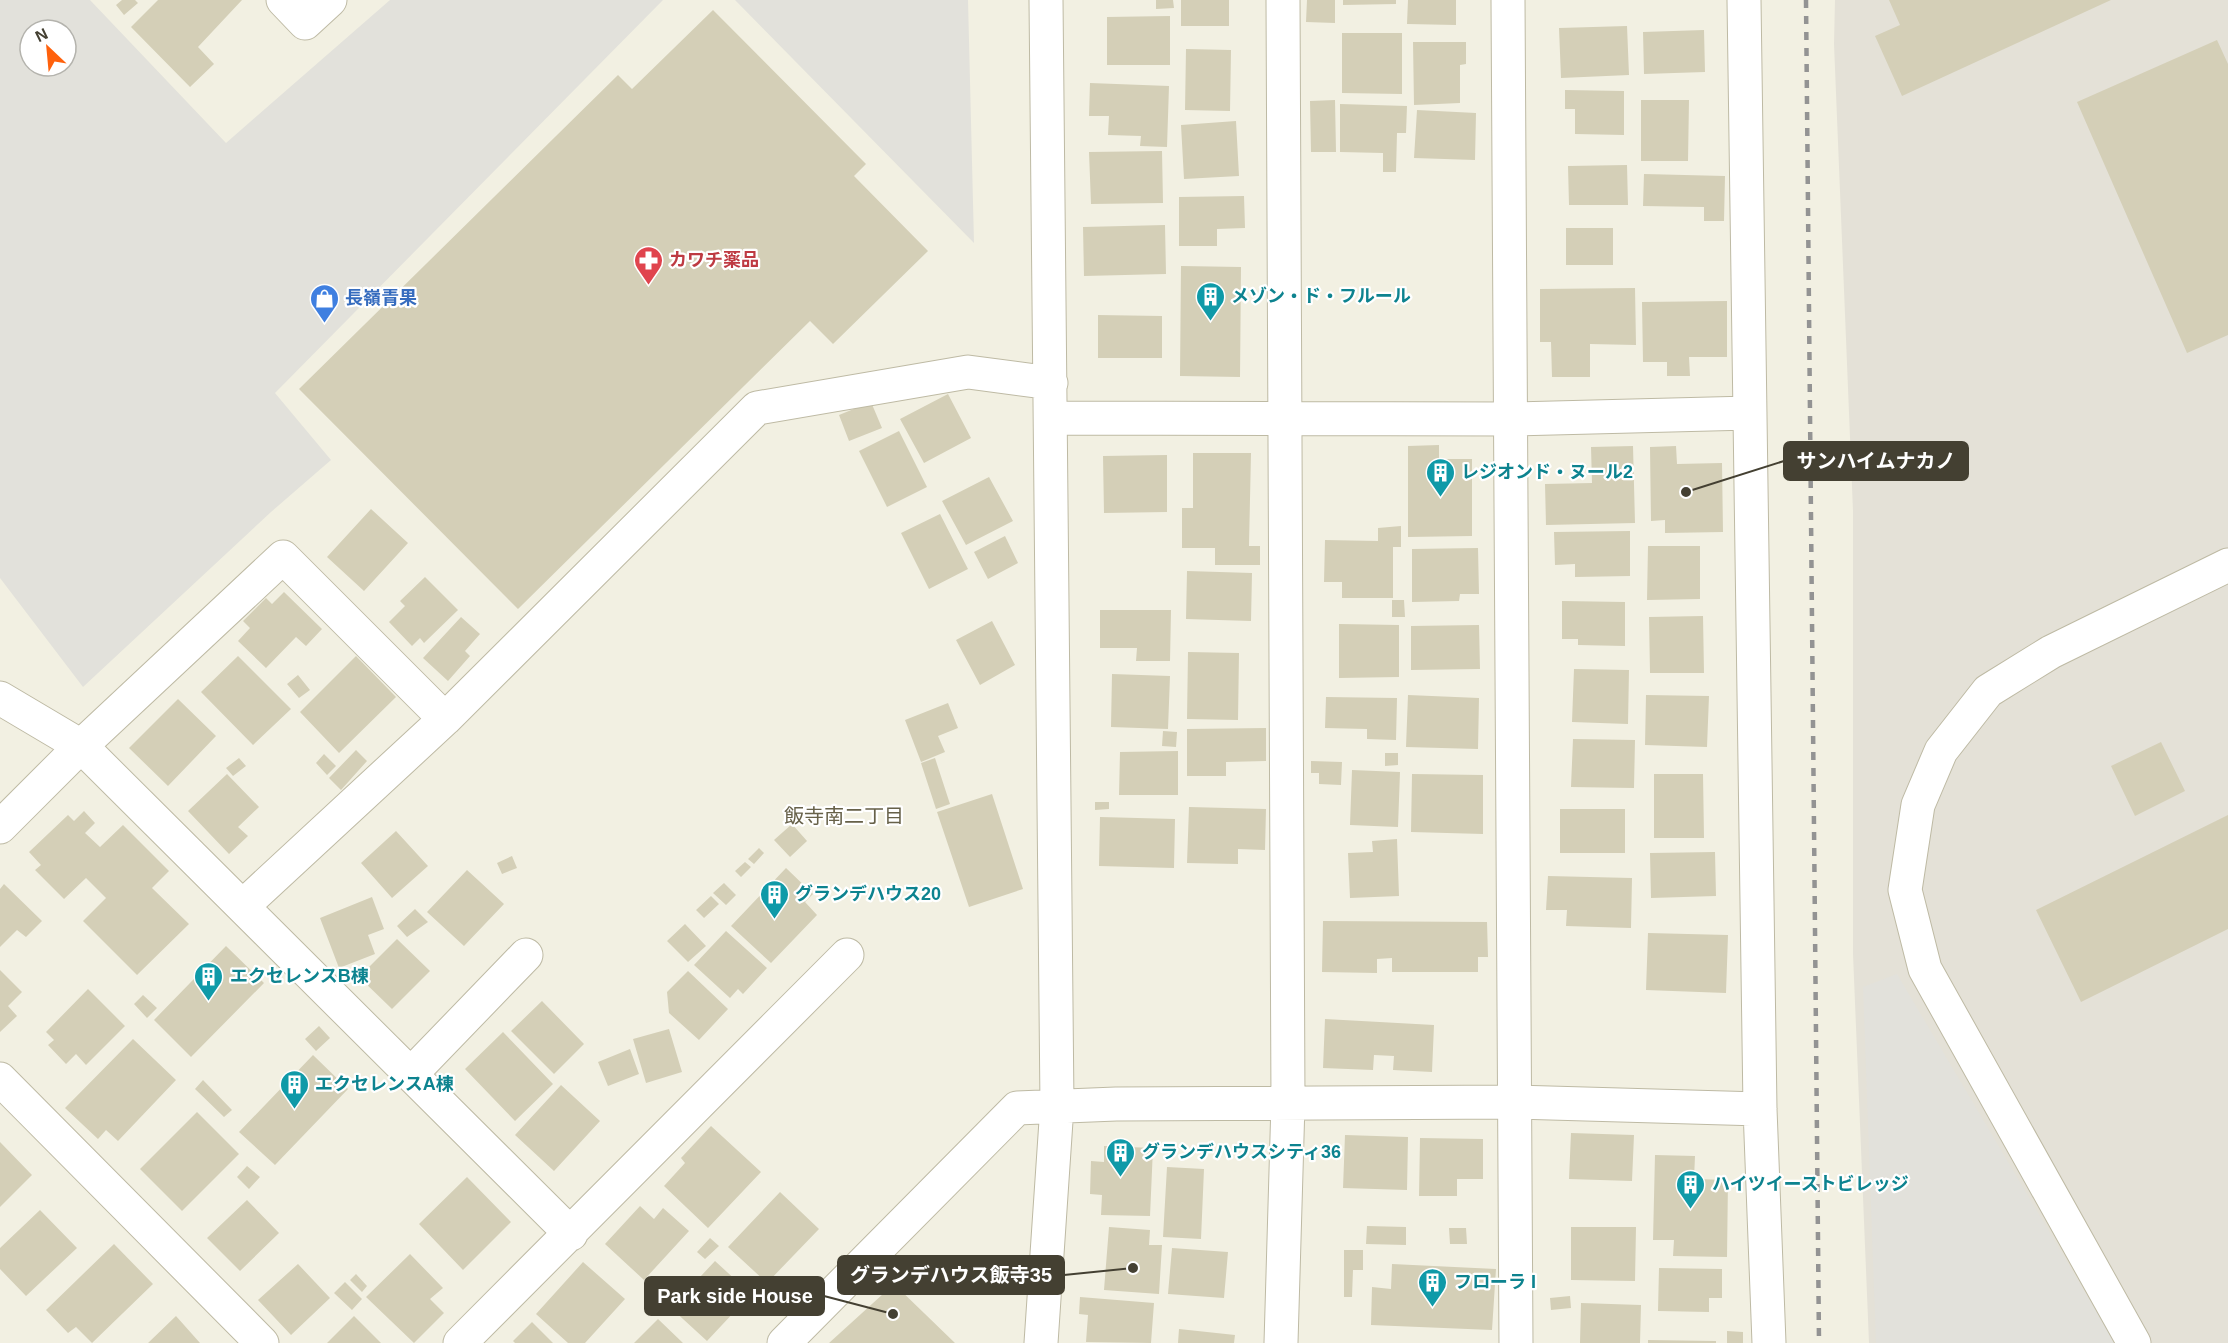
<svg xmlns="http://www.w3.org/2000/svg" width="2228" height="1343" viewBox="0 0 2228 1343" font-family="Arial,'Noto Sans JP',sans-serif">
  <rect width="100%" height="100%" fill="#f2f0e2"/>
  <path fill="#e4e1d7" d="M1835,0H2228V1343H1869L1853,954V511L1834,44Z"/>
  <path fill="#e2e1db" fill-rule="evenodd" d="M0,0H90L226,143L390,0H663L275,393L331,460L271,512L83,687L0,578ZM30,30H66V66H30Z
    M735,0H968L974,243Z
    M1897,974L2115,1343H1876L1863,987Z"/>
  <path fill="#d4cfb7" d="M122,0H135L138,3L124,15L116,5Z
    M158,0H242L198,47L214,64L190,87L131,27Z
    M1156,0H1173L1174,8L1156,9Z
    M1181,0H1229V26H1181Z
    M1307,0H1335V23L1306,22Z
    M1343,0H1396V4L1343,5Z
    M1408,0H1456V25L1407,24Z
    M1889,0H2111L1902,96L1875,36L1900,25Z
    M713,10L866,164L854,176L928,251L833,344L810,321L518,609L299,389L618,75L632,89Z
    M1170,16V65H1107V17Z
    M1627,26L1629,75L1561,78L1559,28Z
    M1704,30L1705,72L1644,74L1643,32Z
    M1342,33H1402V94L1342,93Z
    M2217,40L2228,64V335L2187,353L2077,102Z
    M1413,42H1466V64L1460,65V103L1414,105Z
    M1186,49L1231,50L1230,111L1185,110Z
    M1090,83L1169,86L1167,147L1140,146L1141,136L1108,135L1109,116H1089Z
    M1565,90L1624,91V135L1575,134V109H1565Z
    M1335,100L1336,152H1311L1310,101Z
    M1641,100H1689L1688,161H1641Z
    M1340,104L1407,106L1406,133H1397L1396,172H1383V153L1340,152Z
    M1417,110L1476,113L1475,160L1414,158Z
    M1236,121L1239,176L1184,179L1181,125Z
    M1162,151L1163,203L1091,204L1089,152Z
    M1627,165L1628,205H1569L1568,166Z
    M1644,174L1725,176L1724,221H1704V207L1643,206Z
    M1244,196L1245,228L1217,229V246H1179V197Z
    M1165,225L1166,274L1084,276L1083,227Z
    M1566,228H1613V265H1566Z
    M1181,266L1241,267L1240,377L1180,376Z
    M1635,288L1636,345L1590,344V377H1552L1551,342H1540V289Z
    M1727,301V357H1689L1690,376H1667V362H1643L1642,302Z
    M1098,315L1162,316V358H1098Z
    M948,394L971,438L924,463L900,419Z
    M871,402L882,428L849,441L839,415Z
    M899,431L927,487L887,507L859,451Z
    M1439,445V459H1472V536L1408,537V446Z
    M1633,446L1635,523L1546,525L1545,484L1592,483L1591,447Z
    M1676,446L1677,464L1722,463L1723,532L1665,533V520L1651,521L1650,447Z
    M1193,453H1251L1249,546H1260V565H1215V548H1182V508H1193Z
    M1167,455V512L1104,513L1103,456Z
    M989,477L1013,521L966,545L942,501Z
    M371,509L408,543L364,591L327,557Z
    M940,514L968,569L929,589L901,533Z
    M1401,526V547H1393V598H1342V582H1324L1325,540L1378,541V528Z
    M1630,531V576L1575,577V564L1555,565L1554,532Z
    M1005,536L1018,563L988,579L974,552Z
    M1648,546H1700V599L1647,600Z
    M1478,548L1479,594H1460L1459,601L1412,602V549Z
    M1187,571L1252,573L1251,621L1186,619Z
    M425,577L458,610L424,643L420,638L412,646L389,622L405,606L400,601Z
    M284,592L322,629L306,646L296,637L266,668L238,641L250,628L243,621L266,598L272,604Z
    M1392,600H1404L1405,617H1392Z
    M1562,601L1625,602V646L1578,645V639H1562Z
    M1100,610H1171L1170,661H1136L1137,648H1100Z
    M1703,616L1704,673H1650L1649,617Z
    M461,617L480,634L465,651L470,656L448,681L423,658Z
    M992,621L1015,665L980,685L956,640Z
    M1339,624L1399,625V677L1339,678Z
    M1479,625L1480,669L1411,670V626Z
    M1188,652L1239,653L1238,720L1187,719Z
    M238,656L291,709L253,745L201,692Z
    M356,656L396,697L339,753L300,712Z
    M1574,669L1629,670L1628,724L1572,722Z
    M1112,674L1170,676L1168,729L1111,727Z
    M298,675L310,690L299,698L287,684Z
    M1408,695L1479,698L1478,749L1406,747Z
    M1646,695L1709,696L1707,747L1645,745Z
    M1326,697L1397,698L1396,740L1367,739V729L1325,728Z
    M178,699L216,736L168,786L129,748Z
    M948,703L958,728L938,736L945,752L921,762L905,720Z
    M1266,728V761L1226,762V776H1187V729Z
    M1163,731L1177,732L1176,747L1162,746Z
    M1573,739L1635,740L1634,788L1571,787Z
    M2161,742L2185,791L2135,816L2111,766Z
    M356,750L367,761L341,790L329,778Z
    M1178,751V795H1119L1120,752Z
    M1385,753H1398V765L1385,766Z
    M324,754L336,766L327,775L316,763Z
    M239,758L246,766L233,776L226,768Z
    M935,758L950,804L936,809L921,763Z
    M1311,761L1342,762L1341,785L1319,784V773H1311Z
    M1352,770L1400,772L1398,827L1350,825Z
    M227,774L259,807L238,827L248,836L229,854L188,811Z
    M1412,774L1483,775V834L1411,832Z
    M1654,774H1703L1704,838H1654Z
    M992,794L1023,889L969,907L937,812Z
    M1095,802H1109V809L1095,810Z
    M1189,807L1266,809L1265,850L1238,849V864L1187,863Z
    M1560,809H1625V853H1560Z
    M84,811L95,823L85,833L100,847L123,825L169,871L152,888L189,924L137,975L83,921L106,898L86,878L64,899L35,870L41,865L29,852L68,815L74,821Z
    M2228,815V929L2081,1002L2036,910Z
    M1100,817L1175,819L1174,868L1099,866Z
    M792,824L807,841L790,857L774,840Z
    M396,831L428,866L392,898L361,863Z
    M1397,839L1399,896L1350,898L1348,853L1373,852L1372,841Z
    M759,848L764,853L754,864L748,859Z
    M1715,852L1716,896L1651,898L1650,853Z
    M512,856L517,868L502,874L497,863Z
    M745,862L751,867L741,877L735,871Z
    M786,868L813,894L805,902L817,915L771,963L731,926Z
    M467,870L504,904L464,946L427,912Z
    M1548,876L1632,878L1631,928L1566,926L1567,910H1546Z
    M724,883L736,895L726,905L713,893Z
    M4,884L42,921L26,937L17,930L0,947V889Z
    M711,896L719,904L704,918L696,910Z
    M372,897L384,929L368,935L375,954L339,968L320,918Z
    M415,909L428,922L407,937L397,926Z
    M1323,921L1487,922L1488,957H1478V972H1392V958L1377,959V973L1322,972Z
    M685,924L706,946L688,962L667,941Z
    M726,931L767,968L743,994L738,989L730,998L694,965Z
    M1648,933L1728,935L1726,993L1646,990Z
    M397,939L430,971L392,1009L359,977Z
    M226,946L264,983L191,1057L154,1020Z
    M0,970L22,992L8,1006L17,1016L0,1032Z
    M688,971L728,1009L699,1040L669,1013L667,992Z
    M88,989L125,1026L86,1065L76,1054L66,1064L48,1045L54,1040L46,1032Z
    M143,995L157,1008L147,1018L134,1004Z
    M542,1001L584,1044L554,1074L511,1031Z
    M1325,1019L1434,1025L1432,1072L1393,1070L1394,1056L1374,1055L1373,1070L1323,1068Z
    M319,1026L330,1038L316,1051L305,1039Z
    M669,1029L682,1072L646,1083L633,1039Z
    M503,1032L553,1084L515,1121L465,1069Z
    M133,1039L176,1080L118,1141L106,1130L98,1139L65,1108Z
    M630,1049L639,1074L608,1086L598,1062Z
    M313,1055L348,1089L275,1165L239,1132Z
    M203,1080L232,1110L224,1117L195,1089Z
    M561,1085L600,1121L554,1171L515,1135Z
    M197,1112L239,1154L182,1211L140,1169Z
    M711,1126L761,1172L708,1228L664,1186L685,1163L681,1158Z
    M1571,1133L1634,1135L1632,1181L1569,1179Z
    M1345,1135L1408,1137L1407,1190L1343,1188Z
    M1420,1138L1483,1139V1179H1457V1196H1419Z
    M0,1142L32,1175L0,1207Z
    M1104,1146L1153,1148L1150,1216L1101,1215L1102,1195L1090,1194L1091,1161L1104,1162Z
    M1655,1155L1695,1156L1694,1179L1728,1180L1727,1257L1673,1256L1674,1240H1653Z
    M247,1166L260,1177L249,1189L237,1177Z
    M1167,1167L1204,1169L1201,1239L1163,1237Z
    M467,1177L511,1222L463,1270L419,1224Z
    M780,1192L819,1229L767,1283L728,1247Z
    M247,1200L279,1233L240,1271L207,1238Z
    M640,1206L654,1219L663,1208L689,1231L644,1280L605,1244Z
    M40,1210L77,1248L26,1296L0,1269V1248Z
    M1367,1226L1406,1227V1245L1366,1244Z
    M1109,1227L1150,1230L1149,1245H1162L1159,1294L1104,1290Z
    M1571,1227H1636L1635,1281L1571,1280Z
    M1449,1228H1466L1467,1244H1450Z
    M710,1238L719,1246L705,1259L697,1252Z
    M114,1244L153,1284L92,1343L76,1327L68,1333L46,1310Z
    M1172,1248L1228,1252L1224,1298L1168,1294Z
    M1344,1250H1363V1270H1353L1352,1297H1344Z
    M410,1254L443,1288L430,1299L444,1313L414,1343L366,1297Z
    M715,1261L751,1294L707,1341L671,1308Z
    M583,1262L625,1299L585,1343H568L536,1314Z
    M298,1264L330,1298L291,1335L258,1300Z
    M1392,1264L1496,1269L1492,1330L1371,1325L1372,1287L1391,1289Z
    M1659,1268L1722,1269V1298H1709V1312L1658,1311Z
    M356,1274L367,1286L362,1292L350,1280Z
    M345,1282L362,1299L352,1310L334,1293Z
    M894,1284L955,1343H829Z
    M1570,1296L1571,1308L1551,1310L1550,1298Z
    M1080,1297L1154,1303L1151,1343L1086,1342L1088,1315L1079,1314Z
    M1581,1303L1641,1305L1640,1343H1580Z
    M176,1316L200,1343H148Z
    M354,1316L381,1343H327Z
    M658,1319L683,1343H634Z
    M532,1322L553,1343H515L513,1341Z
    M1179,1329L1235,1335L1234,1343H1178Z
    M1727,1331L1743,1332V1343H1727Z
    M1648,1340L1716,1341V1343H1648Z"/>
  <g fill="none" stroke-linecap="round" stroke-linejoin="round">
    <defs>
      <path id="minor" d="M283,0L305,23L330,0
        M1508,0C1512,448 1512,895 1516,1343
        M1744,0L1760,1109L1769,1343
        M1051,418L1511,419L1750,413
        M0,698L81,746L571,1234
        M0,827L81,746L283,557L445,719
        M243,906L445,719L757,408L968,372L1051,383
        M411,1074L526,955
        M0,1079L262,1343
        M460,1343L847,955
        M784,1343L1017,1108L1116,1104L1514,1102L1760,1109
        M1041,1343L1057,1106L1046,0
        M1281,1343L1288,1103L1283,0"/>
      <path id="tertiary" d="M2134,1343L1925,969L1905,890L1918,805L1941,751L1988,691L2051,652L2228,565"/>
    </defs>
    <use href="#minor" stroke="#bebaa4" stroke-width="35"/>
    <use href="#tertiary" stroke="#bebaa4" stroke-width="35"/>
    <use href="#minor" stroke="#fff" stroke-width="33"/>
    <use href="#tertiary" stroke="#fff" stroke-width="33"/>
    <path stroke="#939393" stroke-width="4.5" stroke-dasharray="8 8" stroke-linecap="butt" d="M1806,0L1819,1343"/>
  </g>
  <defs>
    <symbol id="pharmacy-pin" viewBox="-11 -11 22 30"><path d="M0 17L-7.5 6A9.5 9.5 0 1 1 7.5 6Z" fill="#e0444e" stroke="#fff"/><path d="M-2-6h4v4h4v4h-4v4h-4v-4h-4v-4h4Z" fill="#fff"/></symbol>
    <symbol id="building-pin" viewBox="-11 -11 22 30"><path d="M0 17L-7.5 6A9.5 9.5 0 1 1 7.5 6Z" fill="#0f9aa8" stroke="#fff"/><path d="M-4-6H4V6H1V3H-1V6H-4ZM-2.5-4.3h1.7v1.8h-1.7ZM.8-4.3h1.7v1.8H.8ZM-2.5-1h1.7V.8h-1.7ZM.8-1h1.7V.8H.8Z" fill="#fff"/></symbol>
    <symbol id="shop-pin" viewBox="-11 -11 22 30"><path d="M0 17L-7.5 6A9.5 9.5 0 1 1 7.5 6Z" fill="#3f7fe0" stroke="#fff"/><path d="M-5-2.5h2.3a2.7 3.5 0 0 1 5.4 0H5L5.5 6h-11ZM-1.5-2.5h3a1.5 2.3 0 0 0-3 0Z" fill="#fff"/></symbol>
  </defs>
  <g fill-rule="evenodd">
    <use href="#pharmacy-pin" x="632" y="244" width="33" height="45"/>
    <use href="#building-pin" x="1194" y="280" width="33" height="45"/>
    <use href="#shop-pin" x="308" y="282" width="33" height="45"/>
    <use href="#building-pin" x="1424" y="456" width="33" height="45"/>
    <use href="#building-pin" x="758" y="878" width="33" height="45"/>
    <use href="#building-pin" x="192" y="960" width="33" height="45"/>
    <use href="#building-pin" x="278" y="1068" width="33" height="45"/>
    <use href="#building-pin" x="1104" y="1136" width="33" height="45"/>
    <use href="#building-pin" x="1674" y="1168" width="33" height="45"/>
    <use href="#building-pin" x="1416" y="1266" width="33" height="45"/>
  </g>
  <g text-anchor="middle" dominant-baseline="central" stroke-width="4.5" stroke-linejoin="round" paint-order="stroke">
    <g font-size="18" font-weight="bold" fill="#be3a42" stroke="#fff" text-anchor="start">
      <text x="669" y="260">カワチ薬品</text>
    </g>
    <g font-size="18" font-weight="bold" fill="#0d838f" stroke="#fff" text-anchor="start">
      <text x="1231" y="296">メゾン・ド・フルール</text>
      <text x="1461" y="472">レジオンド・ヌール2</text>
      <text x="795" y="894">グランデハウス20</text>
      <text x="230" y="976">エクセレンスB棟</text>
      <text x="315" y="1084">エクセレンスA棟</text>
      <text x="1142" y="1152">グランデハウスシティ36</text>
      <text x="1712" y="1184">ハイツイーストビレッジ</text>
      <text x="1454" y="1282">フローラ I</text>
    </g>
    <g font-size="18" font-weight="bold" fill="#366cbe" stroke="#fff" text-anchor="start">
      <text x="345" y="298">長嶺青果</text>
    </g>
    <g font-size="20" fill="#676149" stroke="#fff">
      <text x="844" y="816">飯寺南二丁目</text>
    </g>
  </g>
  <path fill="none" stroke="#444032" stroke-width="2" d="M1686 492L1784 461M1133 1268L1064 1275M893 1314L824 1296"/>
  <g fill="#444032" stroke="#fff" stroke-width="2">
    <circle cx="1686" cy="492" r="6"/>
    <circle cx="1133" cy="1268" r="6"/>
    <circle cx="893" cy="1314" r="6"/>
  </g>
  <g fill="#444032" stroke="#444032" stroke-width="2">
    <rect x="1784" y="442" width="184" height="38" rx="6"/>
    <rect x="838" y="1256" width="226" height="38" rx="6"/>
    <rect x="645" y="1277" width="179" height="38" rx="6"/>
  </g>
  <g font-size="20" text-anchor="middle" font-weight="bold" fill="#fff">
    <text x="1876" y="468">サンハイムナカノ</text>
    <text x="951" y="1282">グランデハウス飯寺35</text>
    <text x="735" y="1303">Park side House</text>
  </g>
  <g transform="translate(48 48) rotate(334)"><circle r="28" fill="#ffffff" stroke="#b4b3ad" stroke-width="1.5"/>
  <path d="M0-4.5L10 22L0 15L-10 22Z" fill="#ff610c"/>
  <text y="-9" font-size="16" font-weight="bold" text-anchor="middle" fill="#444032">N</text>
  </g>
</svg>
